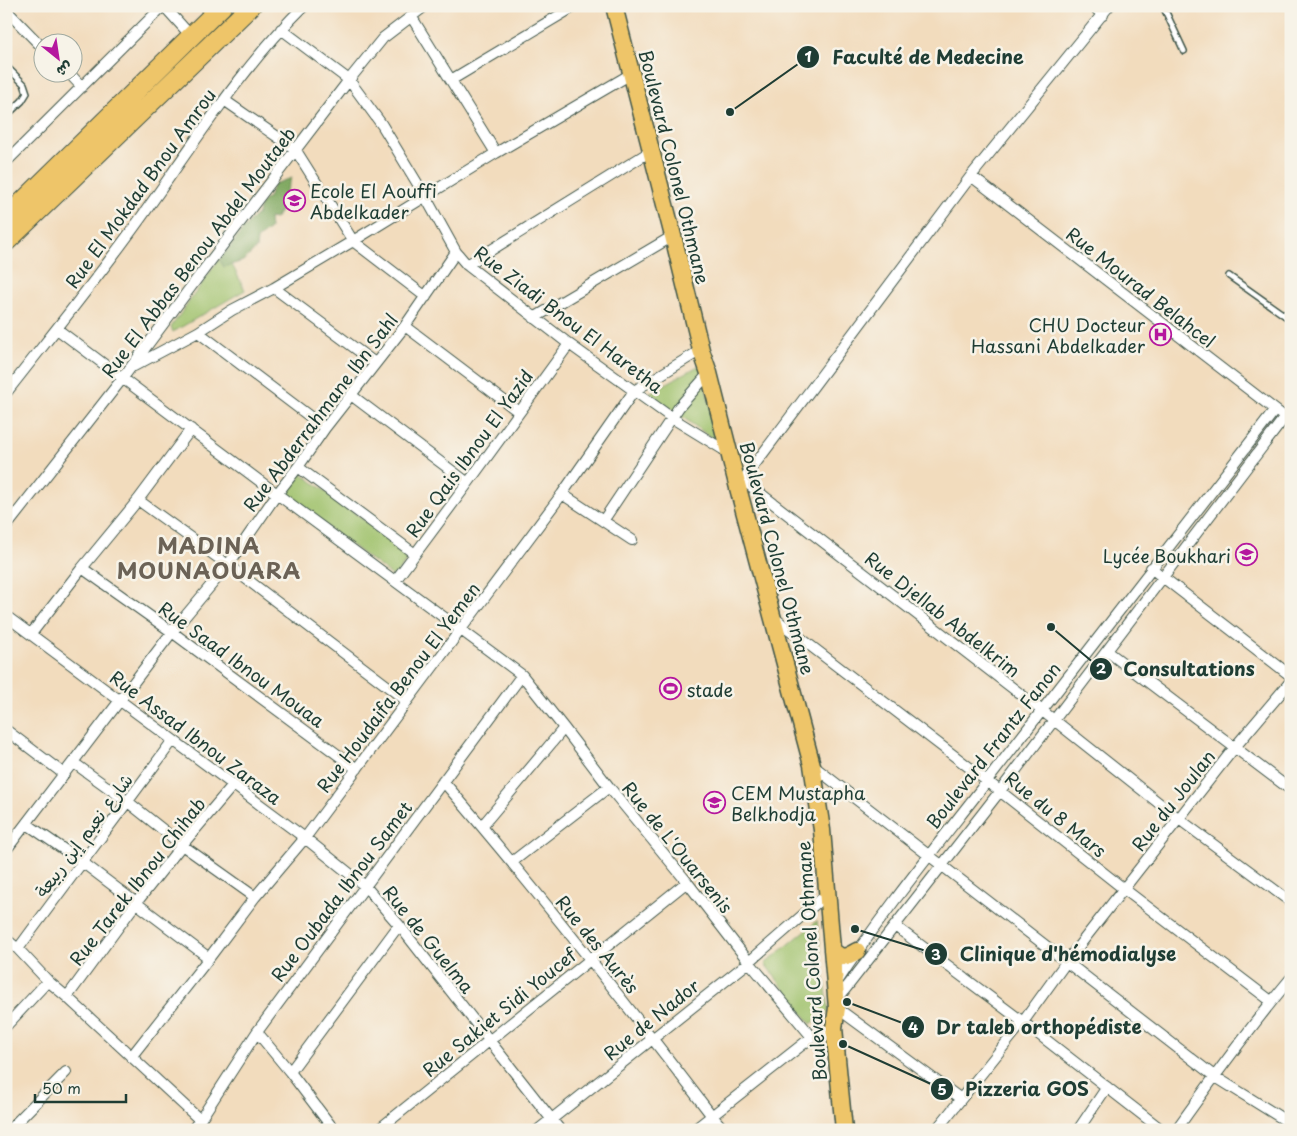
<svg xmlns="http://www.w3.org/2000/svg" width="1297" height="1136" viewBox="0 0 1297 1136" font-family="'Playpen Sans','Playpen Sans Arabic',sans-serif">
  <rect width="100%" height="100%" fill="#f7f3e8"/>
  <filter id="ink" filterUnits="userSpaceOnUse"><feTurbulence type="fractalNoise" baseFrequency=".02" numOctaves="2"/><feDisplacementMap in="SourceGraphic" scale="10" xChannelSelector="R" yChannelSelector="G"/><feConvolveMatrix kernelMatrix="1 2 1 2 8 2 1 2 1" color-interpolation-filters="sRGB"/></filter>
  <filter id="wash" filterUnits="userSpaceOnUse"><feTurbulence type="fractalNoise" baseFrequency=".0096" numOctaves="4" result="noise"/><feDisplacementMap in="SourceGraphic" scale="20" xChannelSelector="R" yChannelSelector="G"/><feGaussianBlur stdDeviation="1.12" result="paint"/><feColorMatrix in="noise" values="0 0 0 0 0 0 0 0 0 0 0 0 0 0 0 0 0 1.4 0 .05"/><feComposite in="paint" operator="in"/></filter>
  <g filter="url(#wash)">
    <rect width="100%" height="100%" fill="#f2dcbd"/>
    <path fill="#9ec16b" stroke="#5e7f50" d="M225,251L245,290L173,332L171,327Z
      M700,365L720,444L649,393Z
      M301,473L411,555L394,577L284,495Z
      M817,921L829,1011L811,1024L765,964Z"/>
    <path fill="#7ea75f" stroke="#4e724a" d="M292,178L286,192L289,201L278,206L281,210L275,219L269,218L270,229L257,239L256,249L243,261L224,267L220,261L243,229C249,224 251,218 258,214C259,206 261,202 268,198L274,184Z"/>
  </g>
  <g filter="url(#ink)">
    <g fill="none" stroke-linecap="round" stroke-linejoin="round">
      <defs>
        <path id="lane" d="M1163,6L1184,51
          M6,66L24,84L27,93L22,101L6,116
          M1229,276L1291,320"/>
        <path id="street" d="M164,6L191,36
          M1093,6L1103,15
          M6,10L42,47
          M411,16L496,153
          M281,29L349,80L382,125L425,196L456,252L467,265L569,344L672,418L729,453
          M68,72L82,87
          M451,80L575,6
          M224,100L295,149L353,241L426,297
          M6,162L163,6
          M971,176L1291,422
          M467,265L651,151
          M274,288L375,363
          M534,318L673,236
          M405,326L519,412
          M57,329L277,494L522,675L564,728L609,787L687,882L749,962L812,1037
          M198,332L325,428
          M134,366L198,332L232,310L274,288L353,241L496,153L631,74
          M6,393C53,333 101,274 145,212C195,142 242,67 304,6
          M351,395L468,483
          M298,467L415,554
          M743,480L1054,720L1179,819L1291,902
          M740,484L971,176L1109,6
          M562,494L632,540
          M138,500L228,565L407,701
          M603,521L679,407L709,373
          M6,527L122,379L199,276L349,80L383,38L425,6
          M82,568L172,632L357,769
          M1151,568L1291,676
          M395,581L468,483L569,344
          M6,616L305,838L365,886L399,925L489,1040L560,1130
          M773,617L987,781L1124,889L1271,1001
          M31,634L82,568L138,500L191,429
          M1107,651L1291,790
          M6,730L64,774
          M74,763L128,802L182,845L255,897
          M812,765L1214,1076L1291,1124
          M443,781C537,890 625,1002 712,1116L724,1130
          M27,824L82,862L209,958
          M482,826L564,728
          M6,850L172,632L228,565L277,494L298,467L325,428L405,326L456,252
          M512,862L609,787
          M895,926L1023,1022L1162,1130
          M6,939L18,949L48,981L67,997L200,1120
          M18,949C69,879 122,810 173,740
          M835,985C882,913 936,847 988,780C1084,657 1179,533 1275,410
          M67,997L136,903L182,845L233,785
          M836,1001L1000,791L1285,417
          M837,1008L961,1099
          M6,1026L48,981
          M257,1032L290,1072L334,1130
          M131,1057L209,958L255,897L305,838L562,494L634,391L701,350
          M290,1072L399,925
          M9,1130L66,1072
          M192,1130L200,1120L257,1032L522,675
          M378,1130L687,882
          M538,1130L749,962L827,894
          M694,1130L812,1037L834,1028
          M936,1130L1023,1022L1067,961L1235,747L1291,681
          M1078,1130L1107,1087
          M1176,1130C1213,1078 1250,1027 1291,978"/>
        <path id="primary" d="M614,6L673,236L701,350L709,373L738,488L812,765L822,830L837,1008L834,1028L844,1130
          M832,950C842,959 845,958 857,951"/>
        <path id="highway" d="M6,218L222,6
          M6,242L251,6"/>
      </defs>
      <use href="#lane" stroke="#3f5549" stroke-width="8"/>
      <use href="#street" stroke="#3f5549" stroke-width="12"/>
      <use href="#primary" stroke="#3f5549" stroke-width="19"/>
      <use href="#highway" stroke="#3f5549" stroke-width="21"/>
      <use href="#lane" stroke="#fff" stroke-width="5"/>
      <use href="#street" stroke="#fff" stroke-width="10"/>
      <use href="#primary" stroke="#eec569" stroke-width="16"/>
      <use href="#highway" stroke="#eec569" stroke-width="19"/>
    </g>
  </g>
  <defs>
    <symbol id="school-ring" viewBox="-11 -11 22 22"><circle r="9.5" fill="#f7f3e8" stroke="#b5179e" stroke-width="1.5"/><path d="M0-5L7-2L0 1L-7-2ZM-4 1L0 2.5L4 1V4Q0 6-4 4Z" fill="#b5179e"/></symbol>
    <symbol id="hospital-ring" viewBox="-11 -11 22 22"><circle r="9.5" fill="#f7f3e8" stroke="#b5179e" stroke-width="1.5"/><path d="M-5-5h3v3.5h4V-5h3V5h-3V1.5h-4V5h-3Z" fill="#b5179e"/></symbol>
    <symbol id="stadium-ring" viewBox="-11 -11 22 22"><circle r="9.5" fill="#f7f3e8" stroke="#b5179e" stroke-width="1.5"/><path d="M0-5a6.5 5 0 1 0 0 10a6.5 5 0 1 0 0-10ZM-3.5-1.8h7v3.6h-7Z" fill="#b5179e"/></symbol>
  </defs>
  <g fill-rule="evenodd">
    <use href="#school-ring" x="282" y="188" width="25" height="25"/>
    <use href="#hospital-ring" x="1148" y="322" width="25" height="25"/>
    <use href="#school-ring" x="1234" y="542" width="25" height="25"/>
    <use href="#stadium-ring" x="658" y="676" width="25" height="25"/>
    <use href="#school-ring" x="702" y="790" width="25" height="25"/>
  </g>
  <g text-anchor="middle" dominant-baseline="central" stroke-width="5" stroke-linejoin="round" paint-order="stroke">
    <g font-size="18" fill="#1f3d34" stroke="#f7f3e8">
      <text transform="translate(675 167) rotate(76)">Boulevard Colonel Othmane</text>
      <text transform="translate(140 188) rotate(-54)">Rue El Mokdad Bnou Amrou</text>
      <text transform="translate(198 252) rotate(-53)">Rue El Abbas Benou Abdel Moutaeb</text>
      <text transform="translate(1141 287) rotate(38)">Rue Mourad Belahcel</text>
      <text transform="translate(569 319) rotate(37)">Rue Ziadi Bnou El Haretha</text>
      <text transform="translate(320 412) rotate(-53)">Rue Abderrahmane Ibn Sahl</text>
      <text transform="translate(469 453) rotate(-54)">Rue Qais Ibnou El Yazid</text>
      <text transform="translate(778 558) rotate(75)">Boulevard Colonel Othmane</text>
      <text transform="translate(943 614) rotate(38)">Rue Djellab Abdelkrim</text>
      <text transform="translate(242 664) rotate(36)">Rue Saad Ibnou Mouaa</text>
      <text transform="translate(398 687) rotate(-53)">Rue Houdaifa Benou El Yemen</text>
      <text transform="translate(196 737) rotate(37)">Rue Assad Ibnou Zaraza</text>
      <text transform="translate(993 745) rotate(-52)">Boulevard Frantz Fanon</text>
      <text transform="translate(1173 800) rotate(-52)">Rue du Joulan</text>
      <text transform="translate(1056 814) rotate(39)">Rue du 8 Mars</text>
      <text transform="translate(83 835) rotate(-53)">شارع نعيم إبن ربيعة</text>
      <text transform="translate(678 847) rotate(51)">Rue de L'Ouarsenis</text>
      <text transform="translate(137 881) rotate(-52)">Rue Tarek Ibnou Chihab</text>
      <text transform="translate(341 891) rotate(-53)">Rue Oubada Ibnou Samet</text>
      <text transform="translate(429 939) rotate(51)">Rue de Guelma</text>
      <text transform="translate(598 944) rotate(51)">Rue des Aurès</text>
      <text transform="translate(811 961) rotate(-94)">Boulevard Colonel Othmane</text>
      <text transform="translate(499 1012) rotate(-39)">Rue Sakiet Sidi Youcef</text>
      <text transform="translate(651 1019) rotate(-39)">Rue de Nador</text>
    </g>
    <g font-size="18" fill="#1f3d34" stroke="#f7f3e8" text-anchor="start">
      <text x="310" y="190">Ecole El Aouffi<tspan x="310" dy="21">Abdelkader</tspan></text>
      <text x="1145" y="324" text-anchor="end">CHU Docteur<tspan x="1145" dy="21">Hassani Abdelkader</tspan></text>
      <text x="1231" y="555" text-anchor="end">Lycée Boukhari</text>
      <text x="687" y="689">stade</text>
      <text x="731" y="792">CEM Mustapha<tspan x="731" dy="21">Belkhodja</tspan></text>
    </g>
    <g font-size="22" font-weight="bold" letter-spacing="1" fill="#6b6256" stroke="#f7f3e8">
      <text x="209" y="544">MADINA<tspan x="209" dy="25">MOUNAOUARA</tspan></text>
    </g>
  </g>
  <path fill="none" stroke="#1f3d34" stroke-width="2" d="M730 112L808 57M1051 627L1101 669M855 929L936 954M847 1002L913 1027M843 1044L942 1089"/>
  <g fill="#1f3d34" stroke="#f7f3e8" stroke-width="2">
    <circle cx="730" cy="112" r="5"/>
    <circle cx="1051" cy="627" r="5"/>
    <circle cx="855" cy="929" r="5"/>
    <circle cx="847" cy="1002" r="5"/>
    <circle cx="843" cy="1044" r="5"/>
    <circle cx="808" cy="57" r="12"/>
    <circle cx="1101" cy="669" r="12"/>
    <circle cx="936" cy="954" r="12"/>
    <circle cx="913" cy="1027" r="12"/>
    <circle cx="942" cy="1089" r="12"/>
  </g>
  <g font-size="15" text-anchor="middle" font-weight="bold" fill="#fff">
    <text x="808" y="62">1</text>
    <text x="1101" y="674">2</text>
    <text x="936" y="960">3</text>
    <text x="913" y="1033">4</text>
    <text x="942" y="1095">5</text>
  </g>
  <g font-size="19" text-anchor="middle" font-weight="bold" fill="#1f3d34" stroke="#f7f3e8" stroke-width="5" stroke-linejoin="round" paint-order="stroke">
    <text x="928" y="64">Faculté de Medecine</text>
    <text x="1189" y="676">Consultations</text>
    <text x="1068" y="961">Clinique d'hémodialyse</text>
    <text x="1039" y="1034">Dr taleb orthopédiste</text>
    <text x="1027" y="1096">Pizzeria GOS</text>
  </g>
  <rect width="1297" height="1136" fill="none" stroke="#f7f3e8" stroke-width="25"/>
  <g transform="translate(58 58) rotate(150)"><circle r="24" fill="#f7f3e8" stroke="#a1aaa0"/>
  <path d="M0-4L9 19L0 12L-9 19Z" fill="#b5179e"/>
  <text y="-8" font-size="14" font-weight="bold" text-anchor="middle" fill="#1f3d34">ش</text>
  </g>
  <path d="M35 1094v8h91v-8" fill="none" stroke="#1f3d34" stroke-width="2.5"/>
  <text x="42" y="1094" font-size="15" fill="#1f3d34" stroke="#f7f3e8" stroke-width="4" paint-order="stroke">50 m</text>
</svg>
